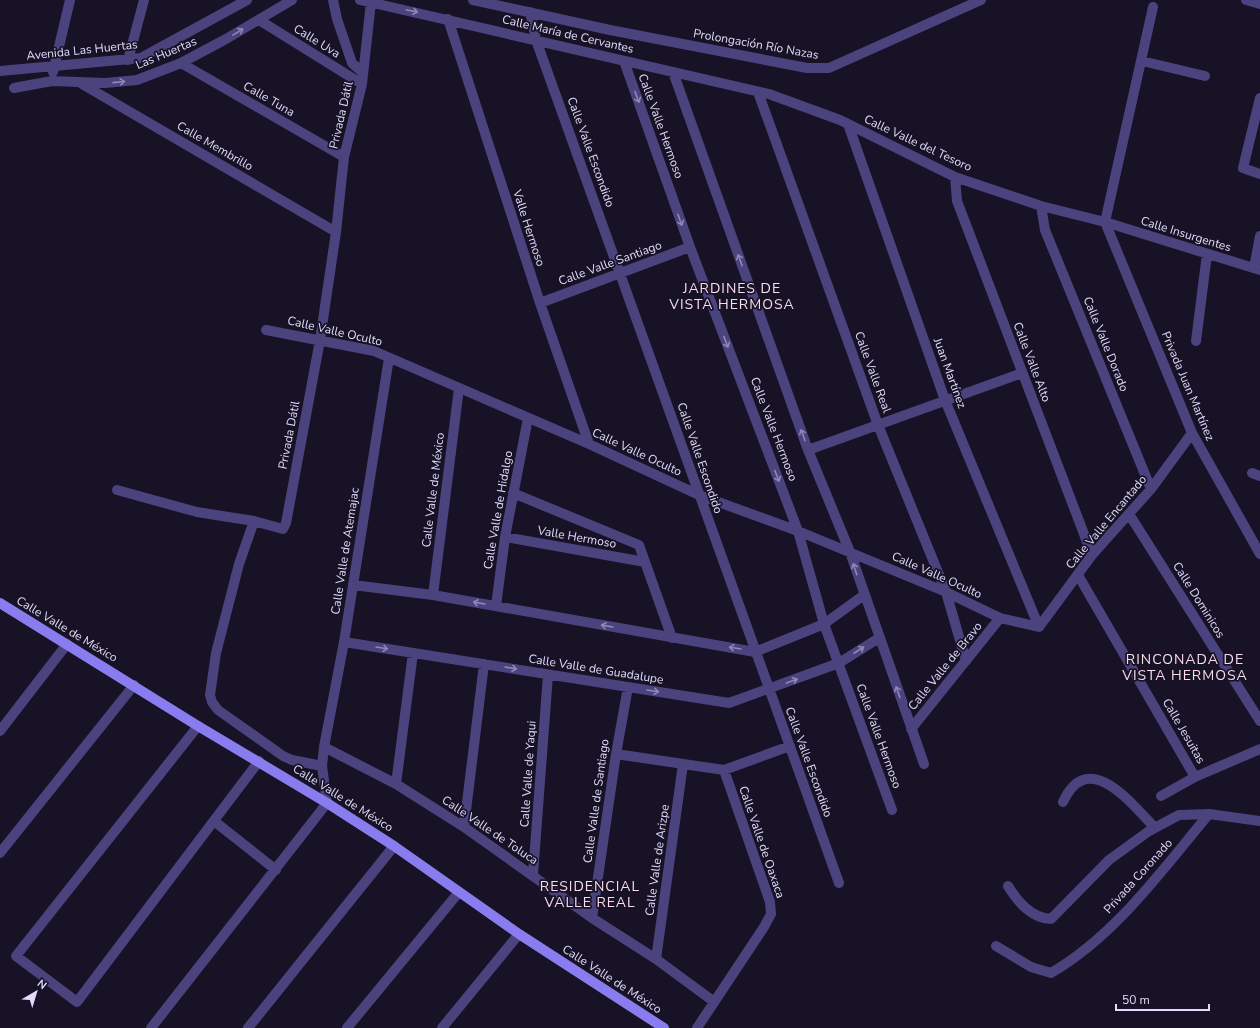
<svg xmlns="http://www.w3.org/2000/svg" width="1260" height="1028" viewBox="0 0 1260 1028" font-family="'Nunito Sans',sans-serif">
  <rect width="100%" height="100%" fill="#171225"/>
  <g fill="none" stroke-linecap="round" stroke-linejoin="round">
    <path stroke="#4a437e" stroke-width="10" d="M333,0L337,19L352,63L363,73
      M360,0L769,94L840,120L955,177L1041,206L1105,222L1260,270
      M473,0L610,30L807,68H829L981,0
      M1246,0L1260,4
      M530,12L536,40L839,883
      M448,19L540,303L589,444
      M259,20L362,84
      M128,60L144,0
      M624,61L690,247L798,531L824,624L892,810
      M1142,61L1205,76
      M181,63L344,157
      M0,71L141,58L247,0
      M53,72L70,0
      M673,72L808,450L850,552L924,764
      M82,84L336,232
      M14,88L52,81L105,83L137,80L181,63L226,39L292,0
      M758,92L878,425L946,592L966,661
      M1260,98L1243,168L1260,174
      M848,124L945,400L1039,627
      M955,177L957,201L1092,555
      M1041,206L1045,230L1151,489
      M1105,222L1192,433L1260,554
      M1105,222L1153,7
      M1254,268L1260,236
      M540,303L690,247
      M266,330L374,351L589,444L699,495L798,531L946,592L1000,618L1039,627
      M1196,341L1207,254
      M808,450L1022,373
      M1252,473L1260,476
      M117,490L197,512L254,521
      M513,493L639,545L672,638
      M1129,514L1260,721
      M505,537L645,562
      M1078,575L1195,777
      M353,585L433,595L755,652L824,624L864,595
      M433,595L459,388
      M496,606L505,537L528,418
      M1039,627L1092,555L1151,489L1192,433
      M344,642L729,703L839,663L879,638
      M198,726L16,956L77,1002L259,761
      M911,729L1000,618
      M0,731L67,644
      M324,747L396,784L464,827L592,918L656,959L713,1001
      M616,754L724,770L790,746
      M322,766L292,760L283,756L218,710L212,702L210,695L216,653L239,564L254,521L283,529L286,523L320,340L336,232L344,157L362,84L371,2
      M396,784L413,653
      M1161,796L1195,777L1260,749
      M1063,802C1088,747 1132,804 1155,828
      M214,821L276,870
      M464,827L484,664
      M0,853L134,685
      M533,874L548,675
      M1008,886C1018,902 1031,918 1051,919L1109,860L1149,831L1179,815L1209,814
      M592,918L616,754L628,687
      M996,946L1031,967L1051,973C1116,935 1161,871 1209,814L1260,821
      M656,959L683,764
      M151,1028L327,803L322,766L324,747L344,642L389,358
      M248,1028L394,846
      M347,1028L459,892
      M442,1028L519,934
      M697,1028L764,927L771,914L770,902L724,770"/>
    <path stroke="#897cef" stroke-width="10" d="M0,603L198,726L327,803L394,846L519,934L664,1028"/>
  </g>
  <defs><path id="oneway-shaft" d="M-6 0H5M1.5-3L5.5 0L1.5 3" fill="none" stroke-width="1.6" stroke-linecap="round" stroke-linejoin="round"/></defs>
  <g stroke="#8e87b6">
    <use href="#oneway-shaft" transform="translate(412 11) rotate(12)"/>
    <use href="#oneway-shaft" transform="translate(238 32) rotate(-31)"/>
    <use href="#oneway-shaft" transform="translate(119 82) rotate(-6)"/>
    <use href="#oneway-shaft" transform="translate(637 97) rotate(70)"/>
    <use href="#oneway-shaft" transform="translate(680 220) rotate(70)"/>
    <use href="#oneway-shaft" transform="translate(740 260) rotate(-110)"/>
    <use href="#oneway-shaft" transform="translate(726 342) rotate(69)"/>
    <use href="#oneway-shaft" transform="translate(803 435) rotate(-110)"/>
    <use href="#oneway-shaft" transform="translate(777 476) rotate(69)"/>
    <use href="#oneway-shaft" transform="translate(855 569) rotate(-108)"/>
    <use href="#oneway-shaft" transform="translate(479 603) rotate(-170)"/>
    <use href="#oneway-shaft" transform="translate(607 626) rotate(-170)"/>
    <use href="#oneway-shaft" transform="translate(382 648) rotate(9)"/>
    <use href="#oneway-shaft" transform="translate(735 648) rotate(-171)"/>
    <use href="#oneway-shaft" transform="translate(859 650) rotate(-33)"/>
    <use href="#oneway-shaft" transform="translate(511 668) rotate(10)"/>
    <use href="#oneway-shaft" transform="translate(792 681) rotate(-20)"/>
    <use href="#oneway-shaft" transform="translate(653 691) rotate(9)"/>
    <use href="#oneway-shaft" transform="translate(898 692) rotate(-109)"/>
  </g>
  <g text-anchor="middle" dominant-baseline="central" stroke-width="3.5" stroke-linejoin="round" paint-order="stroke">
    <g font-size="12" fill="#e1dafb" stroke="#171225">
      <text transform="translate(568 34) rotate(13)">Calle María de Cervantes</text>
      <text transform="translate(317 41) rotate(32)">Calle Uva</text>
      <text transform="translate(756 44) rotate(10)">Prolongación Río Nazas</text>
      <text transform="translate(82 50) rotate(-6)">Avenida Las Huertas</text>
      <text transform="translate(166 53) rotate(-23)">Las Huertas</text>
      <text transform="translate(269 99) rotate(30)">Calle Tuna</text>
      <text transform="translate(341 115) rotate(-77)">Privada Dátil</text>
      <text transform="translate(661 126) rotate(70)">Calle Valle Hermoso</text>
      <text transform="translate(918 143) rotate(25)">Calle Valle del Tesoro</text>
      <text transform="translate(215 146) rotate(30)">Calle Membrillo</text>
      <text transform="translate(591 152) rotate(70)">Calle Valle Escondido</text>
      <text transform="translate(529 228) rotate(72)">Valle Hermoso</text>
      <text transform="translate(1186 234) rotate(17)">Calle Insurgentes</text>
      <text transform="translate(610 263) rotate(-20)">Calle Valle Santiago</text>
      <text transform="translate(335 331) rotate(13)">Calle Valle Oculto</text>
      <text transform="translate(1106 344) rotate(68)">Calle Valle Dorado</text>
      <text transform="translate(1032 362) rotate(69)">Calle Valle Alto</text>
      <text transform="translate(873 372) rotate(70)">Calle Valle Real</text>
      <text transform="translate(950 373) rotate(70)">Juan Martínez</text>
      <text transform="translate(1188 386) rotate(67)">Privada Juan Martínez</text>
      <text transform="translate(774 429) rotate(69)">Calle Valle Hermoso</text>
      <text transform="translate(289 435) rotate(-79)">Privada Dátil</text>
      <text transform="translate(637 452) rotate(25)">Calle Valle Oculto</text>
      <text transform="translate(700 458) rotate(71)">Calle Valle Escondido</text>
      <text transform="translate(433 490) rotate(-83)">Calle Valle de México</text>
      <text transform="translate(498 510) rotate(-80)">Calle Valle de Hidalgo</text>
      <text transform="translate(1106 522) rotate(-50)">Calle Valle Encantado</text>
      <text transform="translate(577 537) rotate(10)">Valle Hermoso</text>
      <text transform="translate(345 551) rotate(-81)">Calle Valle de Atemajac</text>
      <text transform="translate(937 575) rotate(24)">Calle Valle Oculto</text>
      <text transform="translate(1199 600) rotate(58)">Calle Dominicos</text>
      <text transform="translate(67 629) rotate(31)">Calle Valle de México</text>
      <text transform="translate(945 666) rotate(-51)">Calle Valle de Bravo</text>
      <text transform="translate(596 669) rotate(9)">Calle Valle de Guadalupe</text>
      <text transform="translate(1184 731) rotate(60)">Calle Jesuitas</text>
      <text transform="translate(879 736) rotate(70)">Calle Valle Hermoso</text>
      <text transform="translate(809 762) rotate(70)">Calle Valle Escondido</text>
      <text transform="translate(528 774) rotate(-86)">Calle Valle de Yaqui</text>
      <text transform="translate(343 798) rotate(32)">Calle Valle de México</text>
      <text transform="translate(596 801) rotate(-82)">Calle Valle de Santiago</text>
      <text transform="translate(490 830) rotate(34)">Calle Valle de Toluca</text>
      <text transform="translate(762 842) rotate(71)">Calle Valle de Oaxaca</text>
      <text transform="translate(657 860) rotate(-82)">Calle Valle de Arizpe</text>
      <text transform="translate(1138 876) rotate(-48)">Privada Coronado</text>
      <text transform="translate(612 979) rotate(33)">Calle Valle de México</text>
    </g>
    <g font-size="14" letter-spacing="1" fill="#fbdced" stroke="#171225">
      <text x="732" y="288">JARDINES DE<tspan x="732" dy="16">VISTA HERMOSA</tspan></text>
      <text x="1185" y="659">RINCONADA DE<tspan x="1185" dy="16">VISTA HERMOSA</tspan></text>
      <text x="590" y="886">RESIDENCIAL<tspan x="590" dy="16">VALLE REAL</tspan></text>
    </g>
  </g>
  <g transform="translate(36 992) rotate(38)" stroke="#171225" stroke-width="3" paint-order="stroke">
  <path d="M0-3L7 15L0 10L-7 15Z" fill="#e1dafb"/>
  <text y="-6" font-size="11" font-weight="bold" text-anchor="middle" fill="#e1dafb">N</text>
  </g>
  <path d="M1116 1004v6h93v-6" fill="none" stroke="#e1dafb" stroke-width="2"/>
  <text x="1122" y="1004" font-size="12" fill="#e1dafb" stroke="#171225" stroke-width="3" paint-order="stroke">50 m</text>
</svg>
